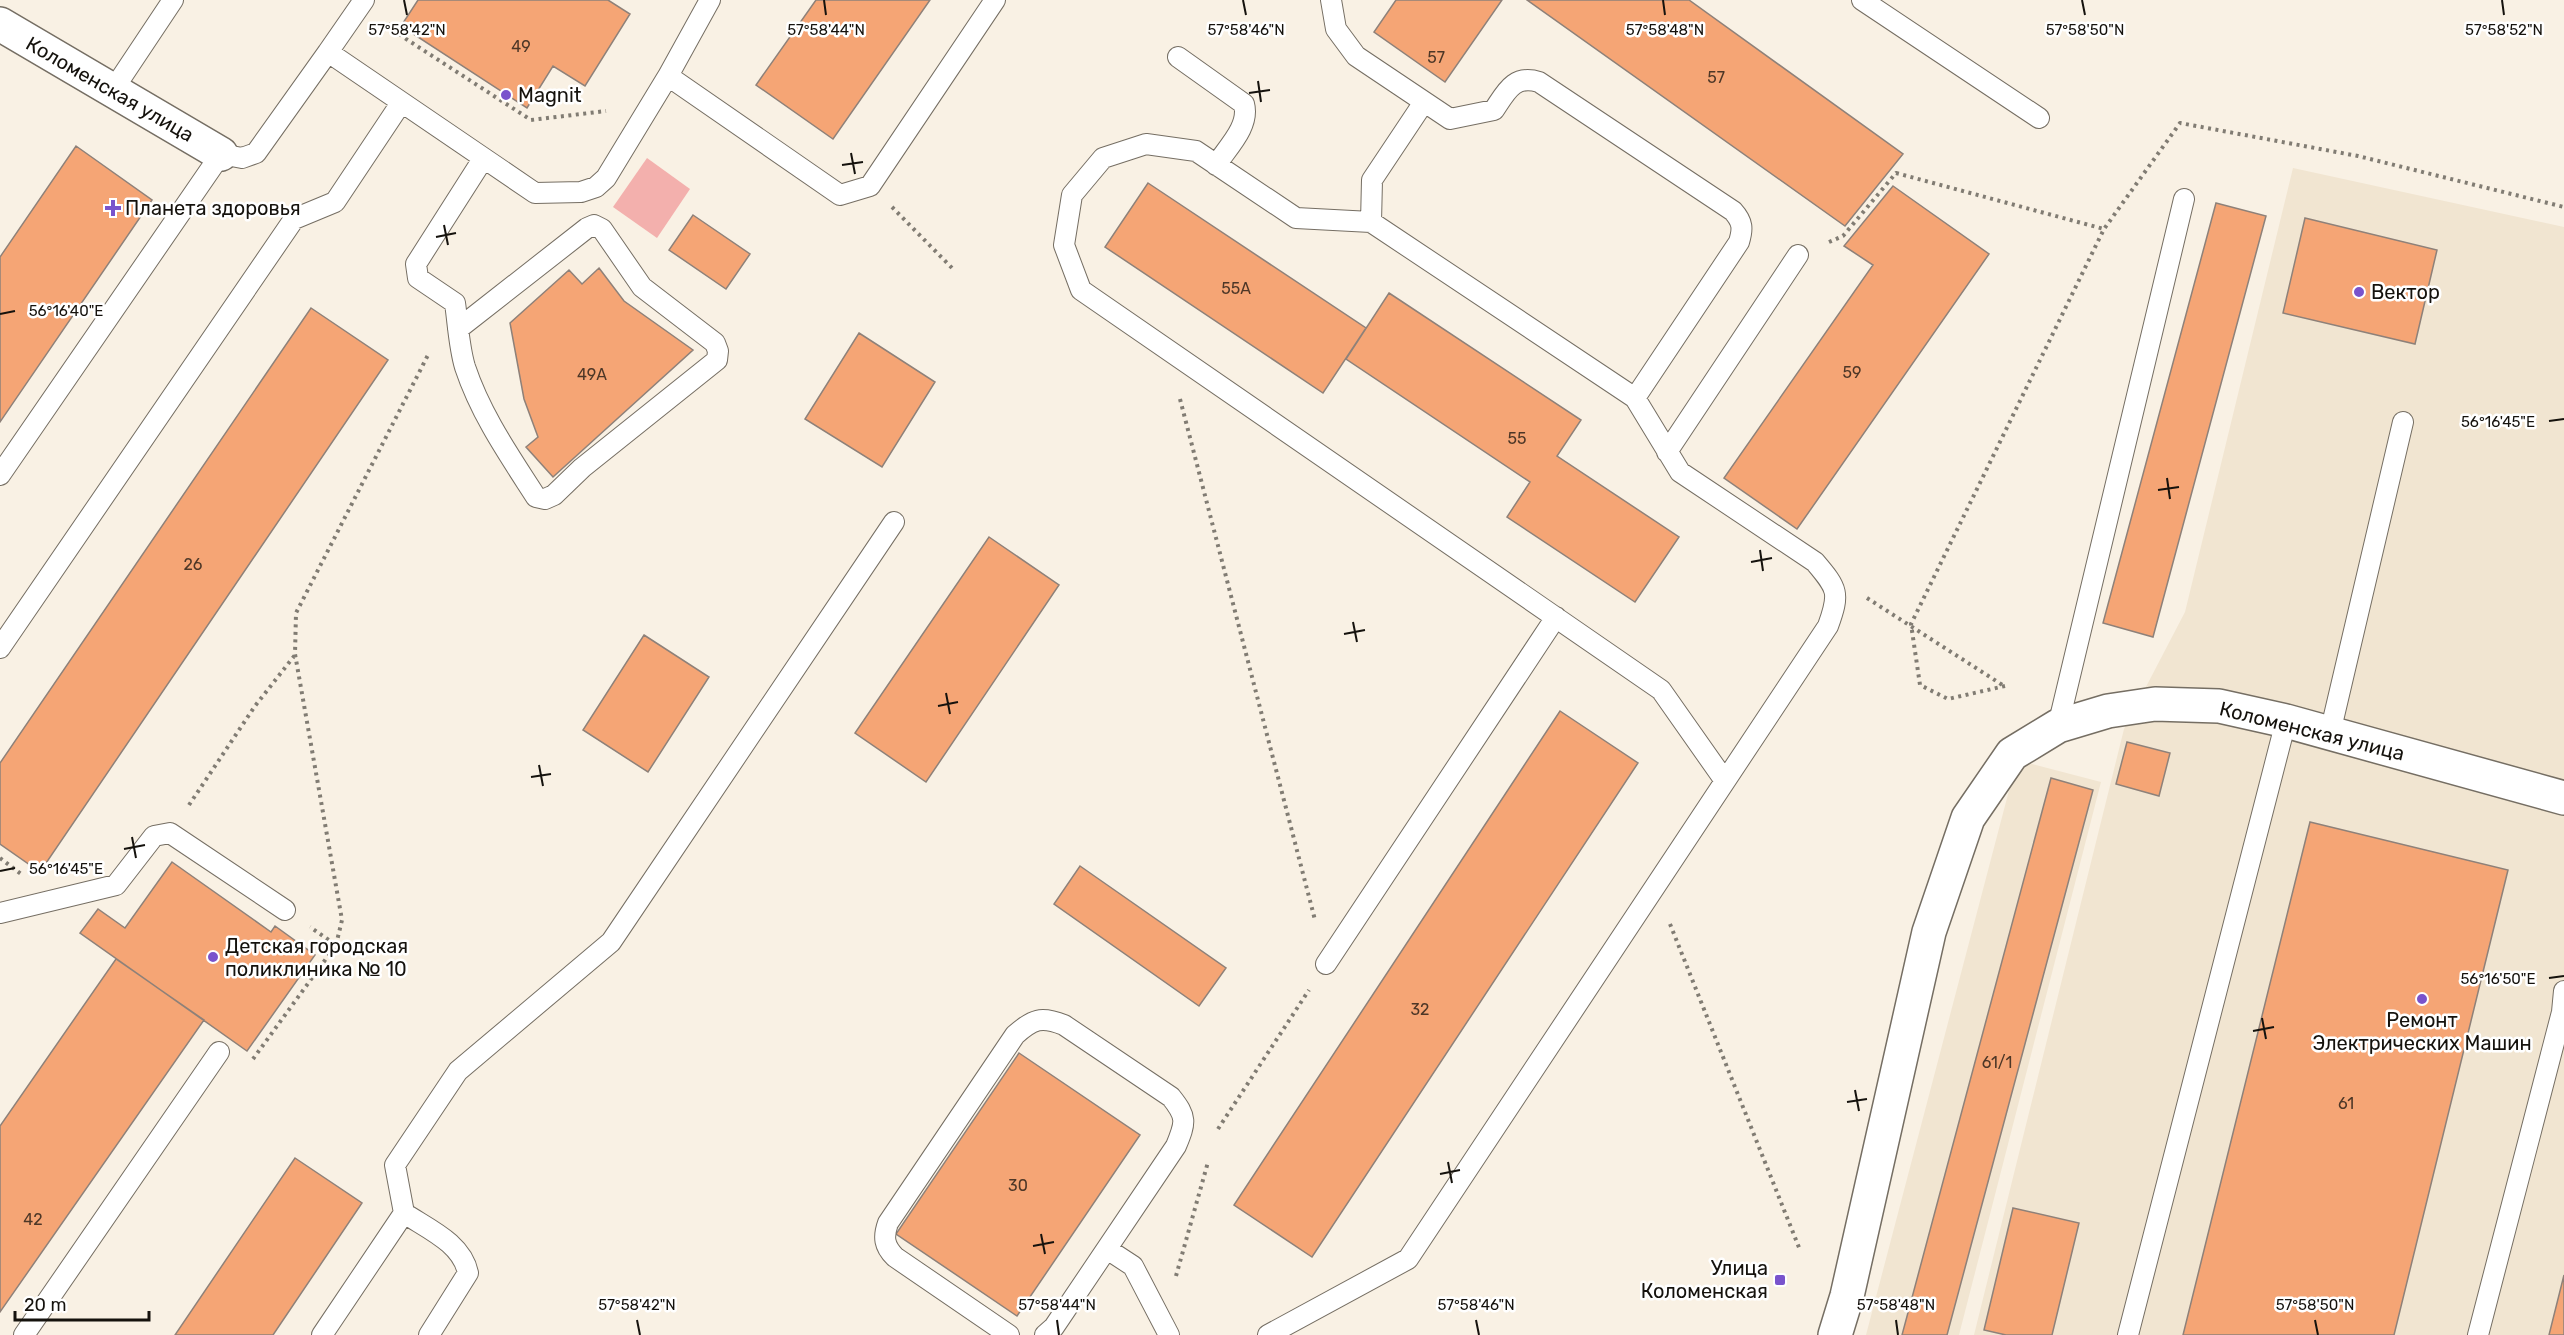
<svg xmlns="http://www.w3.org/2000/svg" width="2564" height="1335" viewBox="0 0 2564 1335" font-family="Rubik,sans-serif">
  <rect width="100%" height="100%" fill="#f9f1e4"/>
  <path fill="#f1e5d1" d="M2293,168L2564,227V1335H1974L2124,729L2185,612Z
    M2017,760L2101,782L1959,1335H1866Z"/>
  <path fill="#f3b0ad" d="M647,158L690,189L657,238L613,207Z"/>
  <path fill="#f5a575" stroke="#8e8179" stroke-width="1.5" d="M418,0H608L630,14L585,86L553,66L527,108L401,26Z
    M816,0H930L833,139L756,85Z
    M1396,0H1502L1445,82L1374,32Z
    M1527,0H1689L1903,154L1845,226Z
    M76,146L152,200L0,422V257Z
    M1148,183L1366,328L1323,393L1105,247Z
    M1893,186L1989,254L1797,529L1724,478L1873,265L1844,246Z
    M2216,203L2266,216L2153,637L2103,623Z
    M693,215L750,254L726,289L669,250Z
    M2305,218L2437,250L2415,344L2283,313Z
    M599,268L624,301L693,350L553,477L526,447L538,437L524,399L510,323L569,270L582,284Z
    M1389,293L1581,420L1557,456L1679,537L1635,602L1507,517L1530,482L1346,359Z
    M311,308L388,360L40,872L0,844V763Z
    M859,333L935,382L882,467L805,419Z
    M989,537L1059,585L926,782L855,733Z
    M644,635L709,677L648,772L583,730Z
    M1560,711L1638,763L1312,1257L1234,1205Z
    M2127,742L2170,753L2159,796L2116,784Z
    M2051,778L2093,790L1947,1335H1902Z
    M2310,822L2508,870L2394,1335H2183Z
    M172,862L271,932L275,926L315,955L247,1051L80,933L98,909L125,928Z
    M1080,866L1226,968L1199,1006L1054,904Z
    M116,959L204,1020L0,1312V1126Z
    M1019,1053L1140,1135L1017,1316L896,1234Z
    M295,1158L362,1203L273,1335H175Z
    M2013,1208L2079,1223L2052,1335H2006L1984,1330Z
    M2564,1275V1335H2549Z"/>
  <g fill="none" stroke-linecap="round" stroke-linejoin="round">
    <defs>
      <path id="service" d="M1331,0L1336,29L1356,56L1450,119L1494,110C1506,92 1514,74 1539,82L1733,211C1743,222 1743,229 1739,242L1635,398
        M1862,0L2039,118
        M328,52L364,0
        M1178,57L1244,104C1250,126 1228,147 1216,165
        M668,76L710,0
        M113,90L173,0
        M1371,222L1372,180L1424,102
        M458,329L587,228L594,225L602,229L642,287L715,343L718,351L717,360L582,468L554,495L545,499L536,497C509,455 481,415 465,367C459,347 458,324 455,303L418,278L416,264L483,159
        M1667,452L1798,255
        M0,475L221,154L242,158L256,153L328,52L535,193L581,192L596,187L606,178L668,76L840,195L870,186L995,0
        M0,648L294,219L335,202L401,103
        M2058,726L2184,199
        M2330,733L2403,422
        M0,913L116,885L154,836L170,833L285,910
        M1326,964L1556,617
        M404,1213C428,1229 462,1243 468,1273L429,1335
        M1107,1249L1133,1266L1169,1335
        M24,1335L219,1052
        M322,1335L404,1213L395,1165L458,1071L611,942L894,522
        M1009,1335L895,1257C884,1246 883,1237 888,1223L1015,1035C1033,1019 1041,1016 1064,1025L1171,1097C1187,1117 1186,1122 1176,1146L1054,1327L1045,1335
        M1268,1335L1408,1259L1828,626C1840,593 1838,589 1815,562L1680,472L1635,398L1371,222L1296,218L1196,151L1146,144L1103,158L1072,195L1064,245L1081,290L1661,690L1725,781
        M2128,1335L2286,721
        M2478,1335L2562,1012L2564,991"/>
      <path id="minor" d="M0,24L221,154"/>
      <path id="secondary" d="M1835,1335L1847,1296L1929,932L1968,818L2012,754L2058,726L2108,711L2155,704L2219,706L2286,721L2564,798"/>
    </defs>
    <use href="#service" stroke="#756e63" stroke-width="22"/>
    <use href="#minor" stroke="#756e63" stroke-width="36"/>
    <use href="#secondary" stroke="#756e63" stroke-width="36"/>
    <path stroke="#817c73" stroke-width="4" stroke-dasharray="3 4.5" stroke-linecap="butt" d="M388,24L403,37L531,120L606,111
      M892,207L955,271
      M1829,242L1843,236L1896,173L2104,229
      M1180,399L1315,920
      M1867,598L2004,686
      M2005,686L1948,699L1920,685L1911,624L2104,229L2180,123L2358,156L2564,207
      M189,805L255,706L295,655
      M0,858L21,874
      M1670,924L1800,1250
      M336,945L342,920L295,654L296,613L428,355
      M253,1059L336,945L310,927
      M1218,1129L1309,990
      M1176,1276L1208,1162"/>
    <use href="#service" stroke="#fff" stroke-width="20"/>
    <use href="#minor" stroke="#fff" stroke-width="33"/>
    <use href="#secondary" stroke="#fff" stroke-width="33"/>
  </g>
  <path fill="none" stroke="#15120d" stroke-width="2" d="M404,0L407,15M824,0L826,15M1243,0L1246,15M1663,0L1665,15M2082,0L2085,15M2502,0L2504,15M1258,81L1261,102M1249,93L1270,90M851,153L855,174M842,165L863,162M444,225L448,245M436,237L456,233M0,314L15,311M2549,421L2564,419M2167,478L2170,499M2158,490L2179,487M1760,550L1763,571M1751,562L1772,558M1353,622L1357,642M1344,634L1365,630M946,693L950,714M938,706L958,702M539,765L543,786M531,777L551,774M132,837L136,858M124,849L145,845M0,871L15,868M2549,978L2564,976M2262,1018L2266,1039M2253,1031L2274,1027M1855,1090L1859,1111M1847,1102L1867,1099M1448,1162L1452,1183M1440,1174L1460,1170M1041,1234L1045,1254M1033,1246L1054,1242M637,1320L640,1335M1057,1320L1059,1335M1476,1320L1479,1335M1896,1320L1898,1335M2315,1320L2318,1335"/>
  <g fill="#7953cc" stroke="#fff" stroke-width="2">
    <circle cx="506" cy="95" r="6"/>
    <path d="M110 199h6v6h6v6h-6v6h-6v-6h-6v-6h6z"/>
    <circle cx="2359" cy="292" r="6"/>
    <circle cx="213" cy="957" r="6"/>
    <circle cx="2422" cy="999" r="6"/>
    <rect x="1774" y="1274" width="12" height="12" rx="3"/>
  </g>
  <g text-anchor="middle" dominant-baseline="central" stroke-width="5" stroke-linejoin="round" paint-order="stroke">
    <g font-size="16" fill="#4d3727">
      <text x="521" y="46">49</text>
      <text x="1436" y="57">57</text>
      <text x="1716" y="77">57</text>
      <text x="1236" y="288">55А</text>
      <text x="1852" y="372">59</text>
      <text x="592" y="374">49А</text>
      <text x="1517" y="438">55</text>
      <text x="193" y="564">26</text>
      <text x="1420" y="1009">32</text>
      <text x="1997" y="1062">61/1</text>
      <text x="2346" y="1103">61</text>
      <text x="1018" y="1185">30</text>
      <text x="33" y="1219">42</text>
    </g>
    <g font-size="20" fill="#15120d" stroke="#fff">
      <text transform="translate(110 89) rotate(30)">Коломенская улица</text>
      <text transform="translate(2312 731) rotate(14)">Коломенская улица</text>
    </g>
    <g font-size="20" fill="#15120d" stroke="#fff" text-anchor="start">
      <text x="518" y="95">Magnit</text>
      <text x="125" y="208">Планета здоровья</text>
      <text x="2371" y="292">Вектор</text>
      <text x="225" y="946">Детская городская<tspan x="225" dy="23">поликлиника № 10</tspan></text>
      <text x="2422" y="1020" text-anchor="middle">Ремонт<tspan x="2422" dy="23">Электрических Машин</tspan></text>
      <text x="1768" y="1268" text-anchor="end">Улица<tspan x="1768" dy="23">Коломенская</tspan></text>
    </g>
  </g>
  <g font-size="15" text-anchor="middle" fill="#15120d" stroke="#fff" stroke-width="5" stroke-linejoin="round" paint-order="stroke">
    <text x="407" y="35">57°58'42"N</text>
    <text x="826" y="35">57°58'44"N</text>
    <text x="1246" y="35">57°58'46"N</text>
    <text x="1665" y="35">57°58'48"N</text>
    <text x="2085" y="35">57°58'50"N</text>
    <text x="2504" y="35">57°58'52"N</text>
    <text x="66" y="316">56°16'40"E</text>
    <text x="2498" y="427">56°16'45"E</text>
    <text x="66" y="874">56°16'45"E</text>
    <text x="2498" y="984">56°16'50"E</text>
    <text x="637" y="1310">57°58'42"N</text>
    <text x="1057" y="1310">57°58'44"N</text>
    <text x="1476" y="1310">57°58'46"N</text>
    <text x="1896" y="1310">57°58'48"N</text>
    <text x="2315" y="1310">57°58'50"N</text>
  </g>
  <path d="M15 1311v9h134v-9" fill="none" stroke="#15120d" stroke-width="3"/>
  <text x="24" y="1311" font-size="18" fill="#15120d" stroke="#ffffff" stroke-width="4.5" paint-order="stroke">20 m</text>
</svg>
